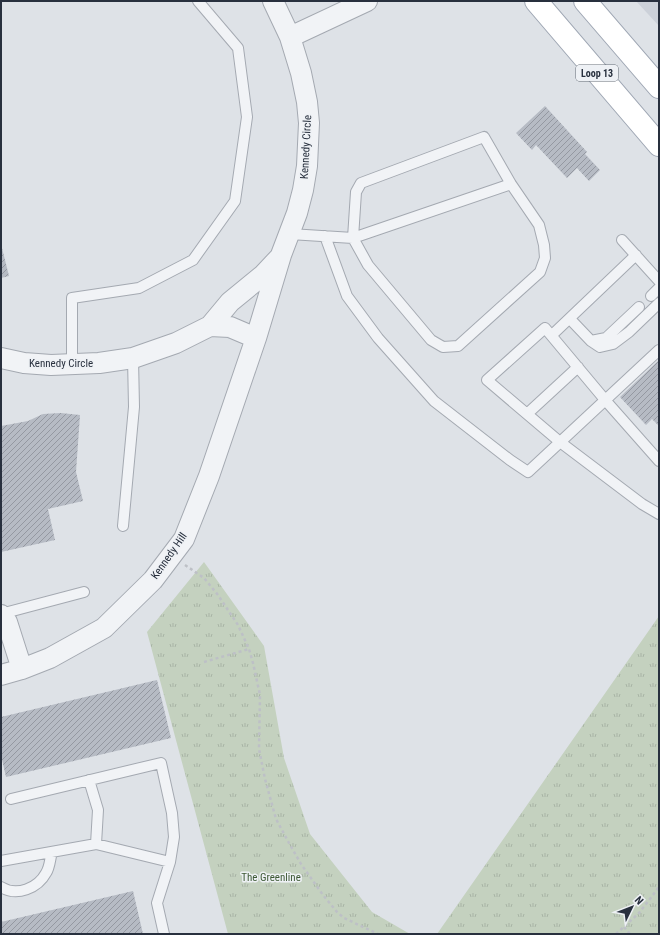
<svg xmlns="http://www.w3.org/2000/svg" width="660" height="935" viewBox="0 0 660 935" font-family="'Roboto Condensed',sans-serif">
  <defs>
    <pattern id="park-tufts" width="24" height="20" patternUnits="userSpaceOnUse"><rect width="24" height="20" fill="#c4d1bf"/><path d="M3 7l-1-3M5 7V3M7 7l1-3M15 17l-1-3M17 17v-4M19 17l1-3" fill="none" stroke="#a8b4a5"/></pattern>
    <pattern id="building-hatch" width="6" height="6" patternUnits="userSpaceOnUse"><rect width="6" height="6" fill="#b6bbc4"/><path d="M-1 1l2-2M0 6l6-6M5 7l2-2" fill="none" stroke="#9498a1"/></pattern>
  </defs>
  <rect width="100%" height="100%" fill="#dee2e7"/>
  <path fill="#ccd1d9" d="M636,1H659V26Z"/>
  <path fill="url(#park-tufts)" d="M204,562L264,646L284,758L310,834L372,912L410,934H228L147,632Z
    M659,616V934H437Z"/>
  <path fill="url(#building-hatch)" d="M545,106L587,152L585,154L600,170L589,181L577,168L567,178L536,145L532,150L516,133Z
    M1,244L9,276L1,278Z
    M659,360V426L652,419L646,425L620,397Z
    M61,413L80,415L76,472L83,501L48,509L55,540L1,552V426L28,421L43,414Z
    M157,680L171,738L6,777L1,755V717Z
    M133,891L143,934H1V922Z"/>
  <g fill="none" stroke-linecap="round" stroke-linejoin="round">
    <defs>
      <path id="lane" d="M290,234L353,238L368,265L431,340L443,347L458,346L540,272L545,258L544,245L539,225L511,184L484,137L361,183L356,192L353,238L511,184
        M325,236L347,296L378,338L434,401L510,460L528,472L659,350
        M622,240L659,281
        M651,296L659,288
        M570,319L591,341L600,347L613,344L629,332L659,303
        M552,335L636,255
        M591,341L606,338L639,307
        M72,364V298L139,288L193,260L235,201L247,117L238,48L198,1
        M527,414L578,367
        M659,461L606,401L545,328L487,380L560,442L642,504L659,514
        M123,526L134,407L133,358
        M1,614L84,592
        M89,780L98,810L96,844
        M11,799L161,763L172,813L174,837L170,862L157,903L164,934
        M1,861L96,844L170,862
        M1,887C17,897 38,888 46,873C50,867 50,858 52,852"/>
      <path id="street" d="M290,37L367,1
        M210,326L230,327L256,338
        M1,358L24,363L51,365L99,363L133,358L176,343L210,326L230,302L263,275L279,258
        M1,615L7,622L22,669
        M1,675L22,669L50,658L104,628L153,580L184,539L209,476L256,338L281,255L297,213L303,190L307,166L309,123L307,102L301,73L290,37L273,1"/>
      <path id="primary" d="M536,1L659,145
        M585,1L659,87"/>
    </defs>
    <use href="#lane" stroke="#a4a9b1" stroke-width="12"/>
    <use href="#street" stroke="#a4a9b1" stroke-width="22"/>
    <use href="#primary" stroke="#9ea6b3" stroke-width="24"/>
    <path stroke="#bdc0c6" stroke-width="2.5" stroke-dasharray="3 3" stroke-linecap="butt" d="M185,565L204,578L218,595L238,625L249,649L253,663L260,695L259,749L265,779L276,819L289,843L301,864L323,895L337,912L344,918L378,934
      M204,662L249,649
      M624,927L630,934
      M616,934L639,913L659,887"/>
    <use href="#lane" stroke="#f1f3f6" stroke-width="10"/>
    <use href="#street" stroke="#f1f3f6" stroke-width="20"/>
    <use href="#primary" stroke="#fff" stroke-width="22"/>
  </g>
  <g text-anchor="middle" dominant-baseline="central" stroke-width="3" stroke-linejoin="round" paint-order="stroke">
    <rect fill="#eef1f5" stroke="#636a75" stroke-width="1" x="576" y="65" width="42" height="16" rx="3"/>
    <g font-size="10" font-weight="bold" fill="#28303e">
      <text x="597" y="73">Loop 13</text>
    </g>
    <g font-size="11" fill="#28303e" stroke="#eef1f5">
      <text transform="translate(306 147) rotate(-87)">Kennedy Circle</text>
      <text x="61" y="363">Kennedy Circle</text>
      <text transform="translate(169 556) rotate(-55)">Kennedy Hill</text>
    </g>
    <g font-size="11" fill="#3d5935" stroke="#eef1f5">
      <text x="271" y="877">The Greenline</text>
    </g>
  </g>
  <rect width="660" height="935" fill="none" stroke="#28303e" stroke-width="4"/>
  <g transform="translate(632 907) rotate(47)" stroke="#eef1f5" stroke-width="3" paint-order="stroke">
  <path d="M0-3L7 15L0 10L-7 15Z" fill="#28303e"/>
  <text y="-6" font-size="11" font-weight="bold" text-anchor="middle" fill="#28303e">N</text>
  </g>
</svg>
